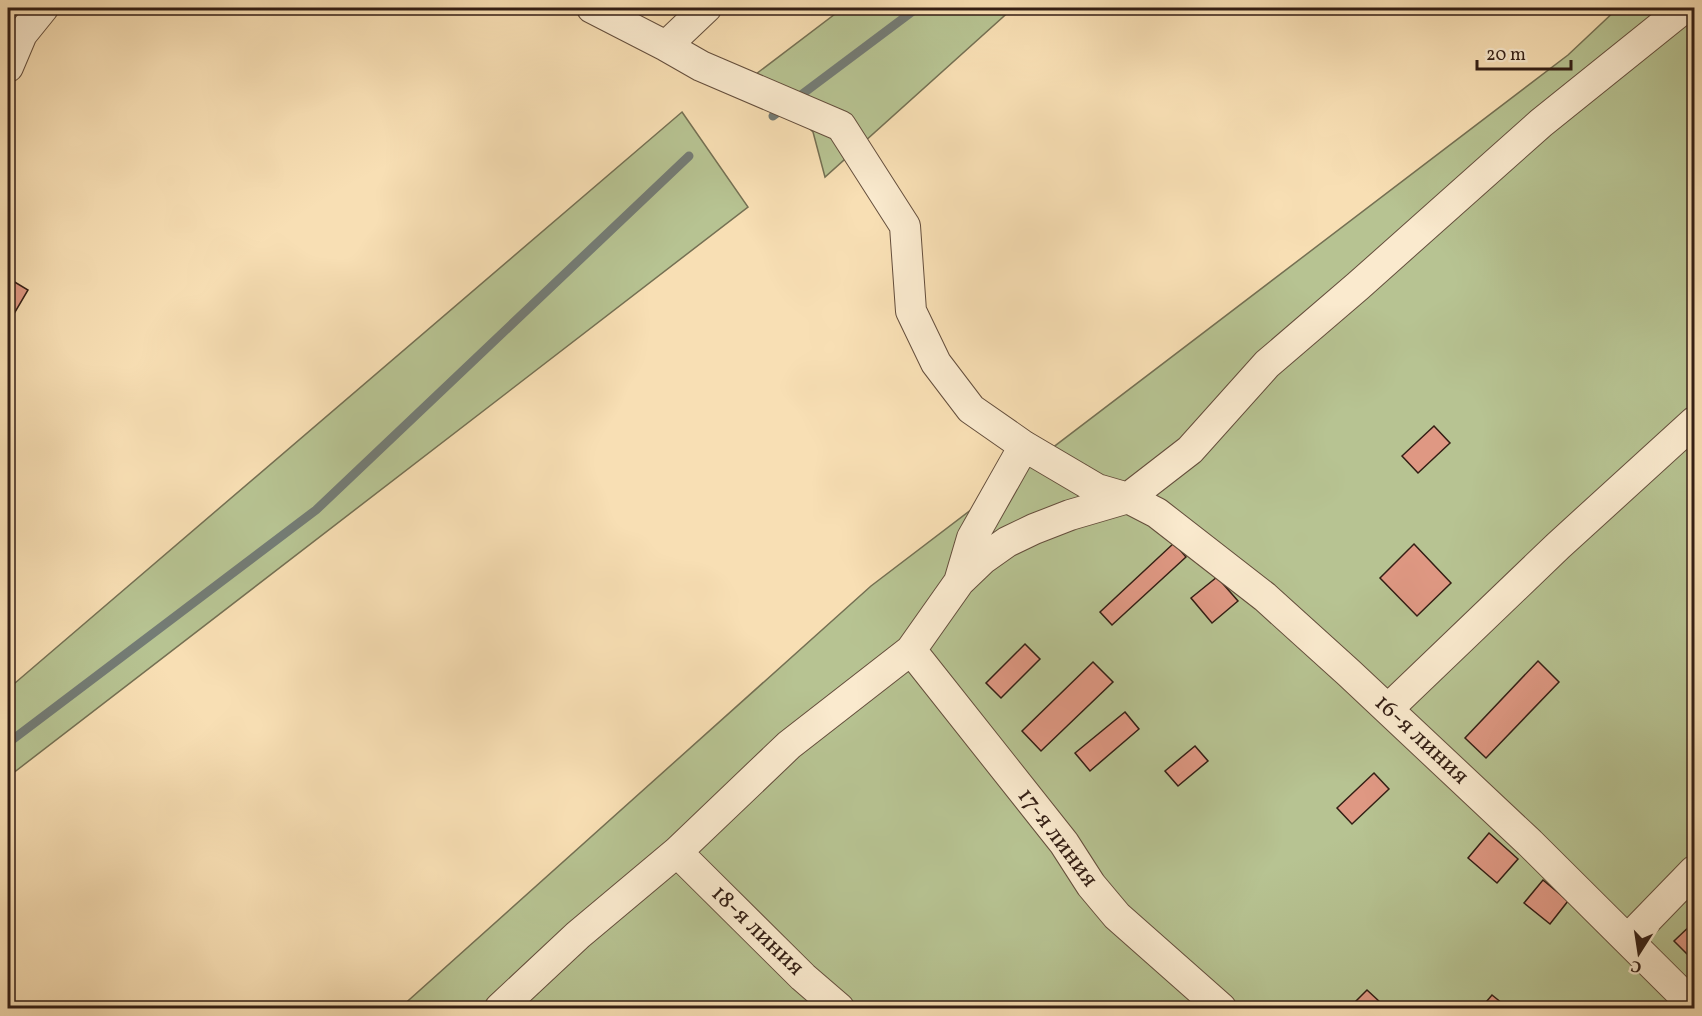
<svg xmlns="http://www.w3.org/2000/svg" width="1702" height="1016" viewBox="0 0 1702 1016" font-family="Vollkorn,serif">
  <rect width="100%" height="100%" fill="#f8dfb4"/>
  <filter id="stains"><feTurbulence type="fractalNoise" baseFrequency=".00333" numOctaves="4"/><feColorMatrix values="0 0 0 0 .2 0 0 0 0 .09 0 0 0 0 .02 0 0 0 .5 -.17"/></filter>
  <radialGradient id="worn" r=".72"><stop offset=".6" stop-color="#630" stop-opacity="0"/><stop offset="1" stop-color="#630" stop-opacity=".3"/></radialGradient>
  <path fill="#b7c392" stroke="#757053" stroke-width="1.5" d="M843,8H1013L825,177L813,132L756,74Z
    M1618,8H1694V1008H400L871,586L1568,55Z
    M682,112L748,207L8,777V689Z"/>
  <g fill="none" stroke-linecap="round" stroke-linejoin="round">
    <path stroke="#747c75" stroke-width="9" d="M773,116L917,8
      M8,743L316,510L689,156"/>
  </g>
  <path fill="#df9883" stroke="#331e14" stroke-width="1.5" d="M8,278L28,290L8,324Z
    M1434,426L1450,443L1418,473L1402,456Z
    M1174,543L1186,557L1112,625L1100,612Z
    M1414,544L1451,583L1417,616L1380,578Z
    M1217,577L1238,601L1212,623L1191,598Z
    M1025,644L1040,659L1001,698L986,683Z
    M1538,661L1559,682L1486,758L1465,738Z
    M1093,662L1113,682L1041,751L1022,731Z
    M1125,712L1139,729L1090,771L1075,753Z
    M1195,746L1208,761L1178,786L1165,771Z
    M1374,773L1389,789L1352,824L1337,808Z
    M1489,833L1518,859L1497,883L1468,858Z
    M1543,880L1568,901L1550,924L1524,903Z
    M1693,923L1694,924V961L1674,941Z
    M1367,990L1381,1003L1376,1008H1349Z
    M1492,995L1508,1008H1481Z"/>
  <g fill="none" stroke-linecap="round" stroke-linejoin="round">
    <defs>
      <path id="minor" d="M592,8L666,46L706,8
        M666,46L701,66L841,126L905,226L911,311L936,363L971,409L1024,446L1097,489L1128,498L1157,513L1265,597L1349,673L1530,843L1694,1006
        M8,67L22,34L43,8
        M959,582L983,559L1007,542L1034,529L1070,515L1128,498L1190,450L1267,364L1358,286L1541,123L1684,8
        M911,650L1064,843L1091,885L1117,916L1221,1008
        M1388,709L1558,546L1694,422
        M677,852L803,977L839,1008
        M1628,939L1694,871
        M500,1008L578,935L677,852L789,745L911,650L959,582L972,538L1024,446"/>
    </defs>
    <use href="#minor" stroke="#644e3c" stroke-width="32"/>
    <use href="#minor" stroke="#faeace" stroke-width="30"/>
  </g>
  <g text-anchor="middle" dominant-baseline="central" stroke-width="4.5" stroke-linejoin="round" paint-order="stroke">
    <g font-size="24" fill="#331e14" stroke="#faeace">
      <text transform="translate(1421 740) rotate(43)">16-я линия</text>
      <text transform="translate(1057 838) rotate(53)">17-я линия</text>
      <text transform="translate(757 931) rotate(44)">18-я линия</text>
    </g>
  </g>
  <rect width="1702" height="1016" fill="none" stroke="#f8dfb4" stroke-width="30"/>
  <rect x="9" y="9" width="1684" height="998" fill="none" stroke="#331e14" stroke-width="3"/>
  <rect x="15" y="15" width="1672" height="986" fill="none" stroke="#331e14" stroke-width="1.5"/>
  <g transform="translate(1639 953) rotate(192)" stroke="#faeace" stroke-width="4.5" paint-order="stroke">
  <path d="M0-4.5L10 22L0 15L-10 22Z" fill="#331e14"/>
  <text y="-9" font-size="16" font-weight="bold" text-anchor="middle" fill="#331e14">С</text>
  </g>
  <path d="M1477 60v9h94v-9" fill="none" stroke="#331e14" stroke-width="3"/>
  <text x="1486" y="60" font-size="18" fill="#331e14" stroke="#faeace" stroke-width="4.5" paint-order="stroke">20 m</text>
  <rect width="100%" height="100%" filter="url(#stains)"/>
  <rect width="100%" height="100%" fill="url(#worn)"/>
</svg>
